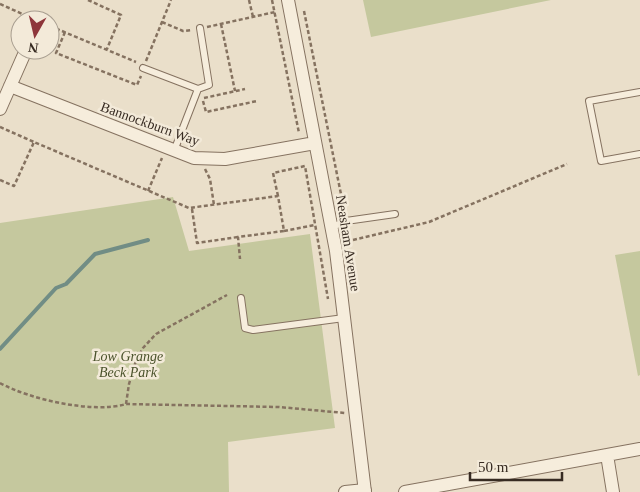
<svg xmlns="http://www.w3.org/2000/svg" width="640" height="492" viewBox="0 0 640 492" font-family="'Times New Roman',serif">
  <rect width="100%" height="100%" fill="#eadfca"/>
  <path fill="#c5c89e" d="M363,0H551L371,37Z
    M173,197L189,251L310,234L335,428L228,442L229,492H0V223Z
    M640,251V375L638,376L615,255Z"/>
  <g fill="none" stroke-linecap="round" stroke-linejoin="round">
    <path stroke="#718d85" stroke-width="4" d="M0,349L56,288L66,284L95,254L148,240"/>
    <defs>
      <path id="service" d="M143,68L198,89L209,85L200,28
        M640,92L589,101L601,161L640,154
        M174,151L198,89
        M332,227L346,221L395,214
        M241,298L245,328L253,330L344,318"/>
      <path id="minor" d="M288,0L336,251L365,492
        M10,86L194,158L225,159L315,143
        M0,109L26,50
        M607,455L613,492
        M345,492L365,490
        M405,492L640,449"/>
    </defs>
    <use href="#service" stroke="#857260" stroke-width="8"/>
    <use href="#minor" stroke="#857260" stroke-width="14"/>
    <path stroke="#857260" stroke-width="2.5" stroke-dasharray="4 2.5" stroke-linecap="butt" d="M88,0L121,15L107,49
      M249,0L253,17
      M272,0L299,133
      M0,4L36,20
      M304,11L345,214
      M162,22L183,31L192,30
      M221,24L235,91
      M50,26L136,62
      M207,27L275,12
      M65,32L56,53L137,85L141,76
      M146,61L171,0
      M204,98L245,89
      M203,101L206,112L257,101
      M0,127L34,142
      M205,169L210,179L214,205
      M0,180L14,186L34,142L189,208L278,196L284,231L238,237L240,259
      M148,191L162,158
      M278,196L273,173L305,166L328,299
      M192,209L197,243L238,237
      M284,231L315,225
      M353,240L429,222L567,164
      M0,383C29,399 93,414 126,404L279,407L345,413
      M126,404L129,384L136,361L143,348L156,334L227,295"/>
    <use href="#service" stroke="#f6eddc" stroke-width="6"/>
    <use href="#minor" stroke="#f6eddc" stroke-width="12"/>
  </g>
  <g text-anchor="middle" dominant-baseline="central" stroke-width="5" stroke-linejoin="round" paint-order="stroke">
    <g font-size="14" fill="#372b22" stroke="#f3ead9">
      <text transform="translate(150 124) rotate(20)">Bannockburn Way</text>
      <text transform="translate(348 243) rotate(81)">Neasham Avenue</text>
    </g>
    <g font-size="14" font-style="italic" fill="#4a522b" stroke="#f3ead9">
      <text x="128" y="356">Low Grange<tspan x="128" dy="16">Beck Park</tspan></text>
    </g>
  </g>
  <g transform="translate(35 35) rotate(188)"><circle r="24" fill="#f3ead9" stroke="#a89e90"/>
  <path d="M0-4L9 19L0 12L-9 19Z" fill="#8e363b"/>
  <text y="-8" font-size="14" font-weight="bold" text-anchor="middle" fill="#372b22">N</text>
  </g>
  <path d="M470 472v8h92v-8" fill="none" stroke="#372b22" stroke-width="2.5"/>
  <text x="478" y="472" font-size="15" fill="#372b22" stroke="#f3ead9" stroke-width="4" paint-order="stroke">50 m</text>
</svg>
